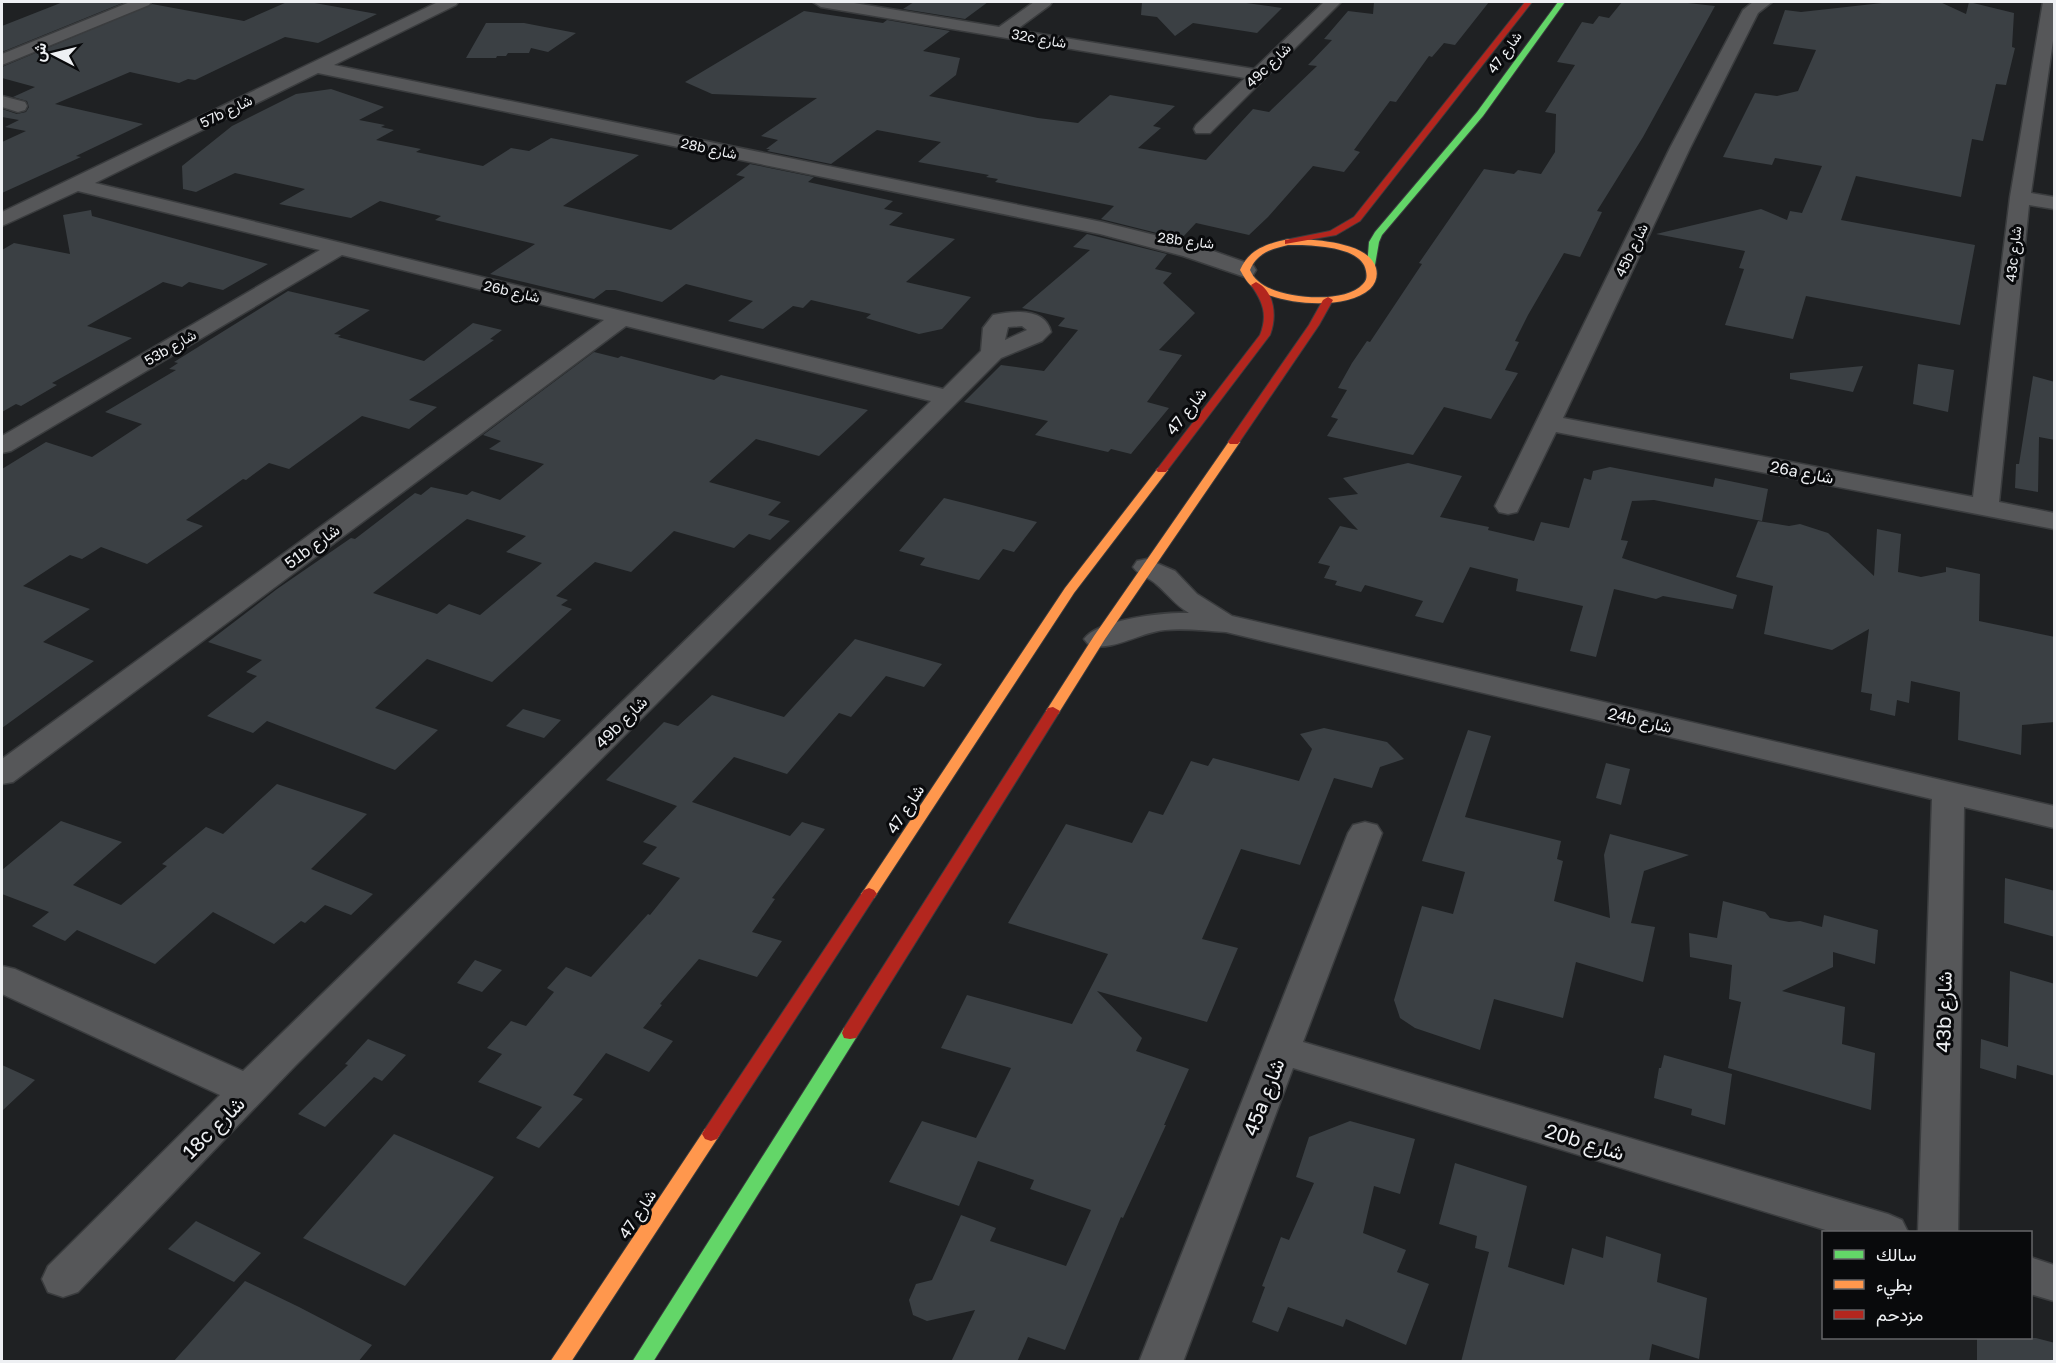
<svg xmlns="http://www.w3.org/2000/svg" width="2056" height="1363" viewBox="0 0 2056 1363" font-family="'Golos Text',Vazirmatn,sans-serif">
  <rect width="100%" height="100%" fill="#1f2123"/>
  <path fill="#3b4044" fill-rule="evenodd" d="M63,2H125L2,52V26Z
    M287,2H309L377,14L318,43L285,37L195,80L188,79L179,83L130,72L55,104L143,124L76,156L81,157L2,193V142L26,131L5,127L19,120L2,117V109L17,114L26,112L29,107L27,101L13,97L35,87L2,78V67L152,4L244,21Z
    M914,2H988L965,19L903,9Z
    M1142,2H1239L1282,8L1257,33L1193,23L1175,36L1157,17L1141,15Z
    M1374,2H1489L1455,45L1444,43L1432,57L1429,56L1396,102L1390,101L1354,150L1360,152L1344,172L1313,166L1268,217L1249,235L1196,223L1181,239L1101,219L1114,206L995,182L998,179L986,177L989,175L918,162L941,142L877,130L831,164L767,151L770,149H766L778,140L761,136L817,98L712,94L685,82L804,11L883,23L887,20L950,31L923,51L960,58L956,75L929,96L1038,118L1078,123L1110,95L1175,106L1153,126L1161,128L1138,148L1206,160L1253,109L1269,112L1317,66L1308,65L1332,40L1324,39L1348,11L1373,14Z
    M1622,2H1679L1715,6L1643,137L1597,211L1602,212L1580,257L1564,253L1528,315L1515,341L1519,342L1505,370L1518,373L1491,419L1444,407L1413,455L1327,436L1338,419L1331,417L1347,390L1338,388L1352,363L1367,341L1370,342L1422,264L1419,263L1484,169L1514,174L1518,170L1541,174L1555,152L1556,114L1545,112L1575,65L1557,62L1582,22L1593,24L1599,16L1609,18Z
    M1891,2H1940L1966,14L1969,2L2014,13L2012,47L2015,48L2006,85L1996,84L1983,141L1972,139L1961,197L1856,176L1841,220L1975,245L1960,325L1806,296L1793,339L1725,325L1744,269L1739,268L1745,251L1656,234L1761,209L1787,220L1790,211L1802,213L1822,166L1775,158L1772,165L1723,157L1755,93L1777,96L1798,91L1816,50L1773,44L1785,10L1801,12Z
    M486,23H524L576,33L548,52L531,48L529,53H508L506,56H497L496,58H466Z
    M331,89L384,107L359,120L385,125L381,127L394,130L376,140L421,149L416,152L483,166L511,148L529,151L551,138L639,155L563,206L671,230L745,177L736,175L750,164L814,177L808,182L893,201L884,209L903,213L889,225L955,239L906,282L971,297L942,329L919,334L866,318L871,314L811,300L803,308L793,306L763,329L728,321L753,301L686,284L662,302L615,290H606L594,299L490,274L535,244L435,220L441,216L380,201L351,218L279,204L305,189L235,173L196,192L183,189L182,166L232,126L296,94Z
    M91,210L92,216L268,264L223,290L189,282L182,287L163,282L87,326L132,338L52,383L57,385L21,406L16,404L2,412V250L14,243L70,254L63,215Z
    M1087,234L1167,254L1155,269L1172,273L1163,283L1195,313L1159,350L1182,355L1147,402L1169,408L1131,454L1111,449L1108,452L1035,435L1048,421L964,402L1001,365L1044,371L1078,330L1058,326L1065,318L1022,308L1090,250L1073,247Z
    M288,291L370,310L334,334L341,335L338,337L424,361L473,323L502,330L490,339L494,340L409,400L437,407L409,429L362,416L289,469L269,463L246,480L243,479L186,520L203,526L147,564L101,547L82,559L70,555L23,586L90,609L43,642L94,661L2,728V469L46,442L92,457L142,424L105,412L176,370L169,369L178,363L174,362Z
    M594,352L618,358L621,356L714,380L721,375L868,410L819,456L756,439L709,482L781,502L768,515L790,521L770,540L749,534L734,548L674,531L631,572L595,562L556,596L568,600L561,605L572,609L492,682L427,659L375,708L438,730L395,770L267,721L253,733L207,716L257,676L246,672L262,660L208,642L277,589L351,538L355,539L415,493L421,495L431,487L467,495L472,491L500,500L544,464L489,449L501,441L483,435ZM467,519L526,536L506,552L542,563L480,615L449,604L437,614L373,593Z
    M1918,364L1954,370L1948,412L1913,404Z
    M1863,366L1853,392L1790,379V373Z
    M2033,376L2055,382V440L2039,437L2038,492L2015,488L2016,464H2019Z
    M1408,463L1462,476L1440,517L1489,527L1488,530L1534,541L1541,522L1569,528L1584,478L1591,480L1593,471L1610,467L1713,487L1715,478L1768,489L1762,521L1654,500L1632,501L1621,540L1628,541L1622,558L1737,595L1733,609L1663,596L1656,599L1614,589L1596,657L1570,651L1583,606L1516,591L1518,579L1470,567L1443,623L1415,616L1423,601L1365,585L1361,592L1335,585L1337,581L1324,578L1330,566L1318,563L1340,526L1358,530L1328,498L1358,494L1343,478Z
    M944,498L968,504L1037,522L1014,552L1003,549L979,580L920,565L925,558L899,551Z
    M1758,521L1789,526L1800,524L1828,533L1874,576L1877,529L1901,534L1898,572L1921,577L1946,572V567L1980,574L1979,621L2055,637V722L2022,725L2021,755L1958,740L1960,692L1911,681L1909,703L1897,700L1895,716L1870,710L1872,694L1861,692L1869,629L1832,650L1764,634L1773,586L1736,577Z
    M855,639L942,664L924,687L886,676L851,717L839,713L787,774L734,757L692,802L790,836L802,822L825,829L772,898L775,899L752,932L782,941L757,977L699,959L660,1004L662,1005L643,1028L673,1041L649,1072L606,1053L573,1095L583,1099L539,1148L516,1138L542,1107L478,1082L502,1054L487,1048L511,1021L526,1026L554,992L547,988L566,967L591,977L648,914L650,915L680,878L642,864L657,847L643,842L677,806L606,780L664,722L678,726L712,695L784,717Z
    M523,709L561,720L544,738L506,726Z
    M1324,728L1387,742L1404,759L1380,767L1372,788L1334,778L1300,865L1241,849L1202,939L1238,948L1207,1022L1097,991L1142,1038L1136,1051L1189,1069L1164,1125H1166L1123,1218L1121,1217L1065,1350L1028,1337L1017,1362H951L975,1310L927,1321L913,1315L909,1300L916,1284L932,1280L961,1215L996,1228L990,1241L1066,1266L1091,1210L1030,1189L1034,1180L978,1161L959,1206L889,1182L922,1121L976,1138L1011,1068L941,1048L967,995L1072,1024L1108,954L1008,923L1066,824L1132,843L1149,811L1163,815L1191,761L1208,766L1213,758L1299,781L1312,749L1300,734Z
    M1468,730L1491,736L1465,817L1561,841L1557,859L1563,861L1554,901L1610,918L1604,855L1610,834L1689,855L1644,871L1631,923L1655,927L1643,982L1576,962L1563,1018L1494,999L1480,1050L1415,1028L1400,1018L1394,1000L1422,906L1453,914L1465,872L1422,861Z
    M1606,763L1630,769L1621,805L1596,798Z
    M277,784L367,814L311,869L373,894L351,915L325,905L305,923L301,921L274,944L213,912L155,964L77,930L65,941L32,926L49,912L2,894V870L61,821L122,842L73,885L121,905L167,866L162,864L206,827L223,834Z
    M2005,878L2055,891V937L2004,923Z
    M1723,901L1765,912L1770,918L1789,922L1800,921L1822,927L1824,915L1878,930L1875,964L1833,952V967L1782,991L1845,1007L1842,1044L1875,1053L1871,1110L1728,1068L1741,1002L1729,999L1732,965L1690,957L1689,933L1717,938Z
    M475,960L502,970L482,992L457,983Z
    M2010,971L2055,984V1076L2017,1065L2016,1079L1980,1068L1981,1039L2008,1047Z
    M368,1039L406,1055L382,1081L374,1077L325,1127L298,1114L348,1065L345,1064Z
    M1664,1055L1732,1074L1725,1125L1691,1115L1692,1109L1654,1098L1659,1068H1661Z
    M2,1065L35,1080L2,1111Z
    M1350,1121L1415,1139L1400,1194L1374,1186L1363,1233L1406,1250L1397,1272L1429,1284L1406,1345L1346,1319L1343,1327L1288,1307L1278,1332L1252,1322L1265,1287L1262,1286L1281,1237L1289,1240L1314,1183L1296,1177L1309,1137Z
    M394,1134L494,1177L405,1286L303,1238Z
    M1455,1163L1527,1186L1508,1267L1564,1285L1572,1248L1603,1258L1606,1236L1661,1254L1657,1282L1707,1298L1699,1359L1652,1344L1649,1362H1461L1489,1252L1475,1248L1477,1236L1439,1224Z
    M196,1221L261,1253L234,1282L168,1249Z
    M245,1281L299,1307L372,1345L358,1362H173Z
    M1977,1338H2036L2055,1343V1362H1977Z"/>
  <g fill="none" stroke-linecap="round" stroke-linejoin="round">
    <defs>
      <path id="street" d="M130,2H151L149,5L2,65V54Z
        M438,2H458L456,5L334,65L1102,222L1199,246L1253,265L1256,270L1253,275L1245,277L1183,256L1100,234L318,73L95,183L943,389L981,351L983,328L993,315C1012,311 1045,307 1051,332L1042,341L1001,358L295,1066L78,1292L63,1297L48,1292L42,1279L48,1266L220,1095L2,994V966L15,969L243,1071L931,401L626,326L13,782L2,784V759L604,320L342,255L11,451L2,453V436L320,250L78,191L2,226V212ZM1022,326L1027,330L1005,340L1008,327Z
        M813,2H848L999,27L1034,2H1052L1050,5L1016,30L1254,69L1324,2H1341L1210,133H1196L1194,129L1196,125L1245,78L821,7Z
        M1753,2H1772L1758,13L1690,148L1563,418L1973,497L2010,197L2043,2H2054V34L2031,193L2054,197V209L2029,205L1999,502L2054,513V529L1556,432L1517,512L1508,514L1499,512L1495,506L1670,148L1743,10Z
        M2,96L25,102L27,106L25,110L18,112L2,107Z
        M1147,559L1175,571L1197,594L1232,616L2054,806V828L1964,807L1958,1232H1918L1932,799L1226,632C1206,631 1185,628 1165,630C1140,632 1113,652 1089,645L1084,639C1098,619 1165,612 1189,613C1175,605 1168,594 1156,584C1149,577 1139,576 1133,567L1137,561Z
        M1365,822L1377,825L1382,833L1303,1042L1888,1214L1902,1220L1908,1232H1832L1293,1068L1183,1362H1139L1348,833L1353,825Z
        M2030,1257L2054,1265V1301L2030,1294Z"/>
      <path id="fast" d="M1558,2H1565L1483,116L1382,235L1379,242L1375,265L1367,267L1369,242L1375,232L1477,112Z
        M850,1027L856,1028L858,1033L856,1038L653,1362H632L844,1028Z"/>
      <path id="slow" d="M1288,239C1310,239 1369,241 1376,268C1378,276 1376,283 1370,289C1345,311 1280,305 1254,288C1248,284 1244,277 1240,270C1249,249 1267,244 1288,239ZM1288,245C1308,245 1362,245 1366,271C1367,276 1367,280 1363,284C1345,305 1277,299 1258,281C1254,278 1252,274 1250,270C1257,253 1271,249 1288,245Z
        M1234,439L1240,442L1105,639L1058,714H1048L1046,711L1094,636L1230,440Z
        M1162,467L1168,470L1074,593L874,898H864L861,894L864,890L1065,588L1158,468Z
        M711,1127L717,1129L720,1134L717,1139L571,1362H550L705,1129Z"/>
      <path id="jam" d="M1525,2H1532L1360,221L1336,235L1285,244V240L1330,231L1354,217Z
        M1256,282C1275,291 1277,317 1270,335L1166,472H1158L1156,470L1158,468L1260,335C1268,315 1263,302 1251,285Z
        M1328,297L1333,300L1319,325L1238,444H1230L1228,442L1309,325L1323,300Z
        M1053,707L1060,711L856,1038L850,1039L844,1038L842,1033L844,1028L1048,708Z
        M869,888L874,890L877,894L874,898L717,1139L711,1141L705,1139L702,1134L705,1129L864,890Z"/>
    </defs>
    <use href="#street" stroke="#3a3c3e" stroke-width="3"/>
    <use href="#fast" stroke="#3a3c3e" stroke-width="2"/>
    <use href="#slow" stroke="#3a3c3e" stroke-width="2"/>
    <use href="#jam" stroke="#3a3c3e" stroke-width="2"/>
    <use href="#street" fill="#565759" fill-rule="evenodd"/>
    <use href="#fast" fill="#63d668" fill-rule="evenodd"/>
    <use href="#slow" fill="#ff974d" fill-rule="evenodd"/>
    <use href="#jam" fill="#b3261e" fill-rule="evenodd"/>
  </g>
  <g text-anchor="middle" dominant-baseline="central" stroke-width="6" stroke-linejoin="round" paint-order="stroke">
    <g font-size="14" fill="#eef0f3" stroke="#090a0c">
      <text transform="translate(1039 38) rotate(10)">32c شارع</text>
      <text transform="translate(1504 52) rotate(-54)">شارع 47</text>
      <text transform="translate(1268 65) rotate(-44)">49c شارع</text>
      <text transform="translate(226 111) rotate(-26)">57b شارع</text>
      <text transform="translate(709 148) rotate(12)">28b شارع</text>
      <text transform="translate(1186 240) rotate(7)">28b شارع</text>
      <text transform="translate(1631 250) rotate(-64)">45b شارع</text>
      <text transform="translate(2013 254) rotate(-84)">43c شارع</text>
      <text transform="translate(512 291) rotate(13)">26b شارع</text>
      <text transform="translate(170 347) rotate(-30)">53b شارع</text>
    </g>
    <g font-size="16" fill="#eef0f3" stroke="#090a0c">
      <text transform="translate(1186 411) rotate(-52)">شارع 47</text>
      <text transform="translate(1802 472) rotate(11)">26a شارع</text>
      <text transform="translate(312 546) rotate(-36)">51b شارع</text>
      <text transform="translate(1640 720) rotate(13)">24b شارع</text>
      <text transform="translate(621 722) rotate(-45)">49b شارع</text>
      <text transform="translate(905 809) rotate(-57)">شارع 47</text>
      <text transform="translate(637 1214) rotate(-57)">شارع 47</text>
    </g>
    <g font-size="20" fill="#eef0f3" stroke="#090a0c">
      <text transform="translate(1943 1012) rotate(-89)">43b شارع</text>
      <text transform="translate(1263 1097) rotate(-69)">45a شارع</text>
      <text transform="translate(213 1127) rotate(-45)">18c شارع</text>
      <text transform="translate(1585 1141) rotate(17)">20b شارع</text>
    </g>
  </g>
  <rect width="2056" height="1363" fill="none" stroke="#eef0f3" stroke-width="6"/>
  <rect x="1822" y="1231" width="210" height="108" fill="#090a0c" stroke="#656668" stroke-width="1.5"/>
  <rect x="1834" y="1250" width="30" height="9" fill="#63d668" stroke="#656668" stroke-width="1.5"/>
  <text x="1876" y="1261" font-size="18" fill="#eef0f3">سالك</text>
  <rect x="1834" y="1280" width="30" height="9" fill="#ff974d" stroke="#656668" stroke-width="1.5"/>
  <text x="1876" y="1291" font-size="18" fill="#eef0f3">بطيء</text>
  <rect x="1834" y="1310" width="30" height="9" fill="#b3261e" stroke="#656668" stroke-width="1.5"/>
  <text x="1876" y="1321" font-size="18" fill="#eef0f3">مزدحم</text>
  <g transform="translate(54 54) rotate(277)" stroke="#090a0c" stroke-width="4.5" paint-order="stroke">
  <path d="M0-4.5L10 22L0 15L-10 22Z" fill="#eef0f3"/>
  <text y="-9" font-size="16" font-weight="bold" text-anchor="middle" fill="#eef0f3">ش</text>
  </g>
</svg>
